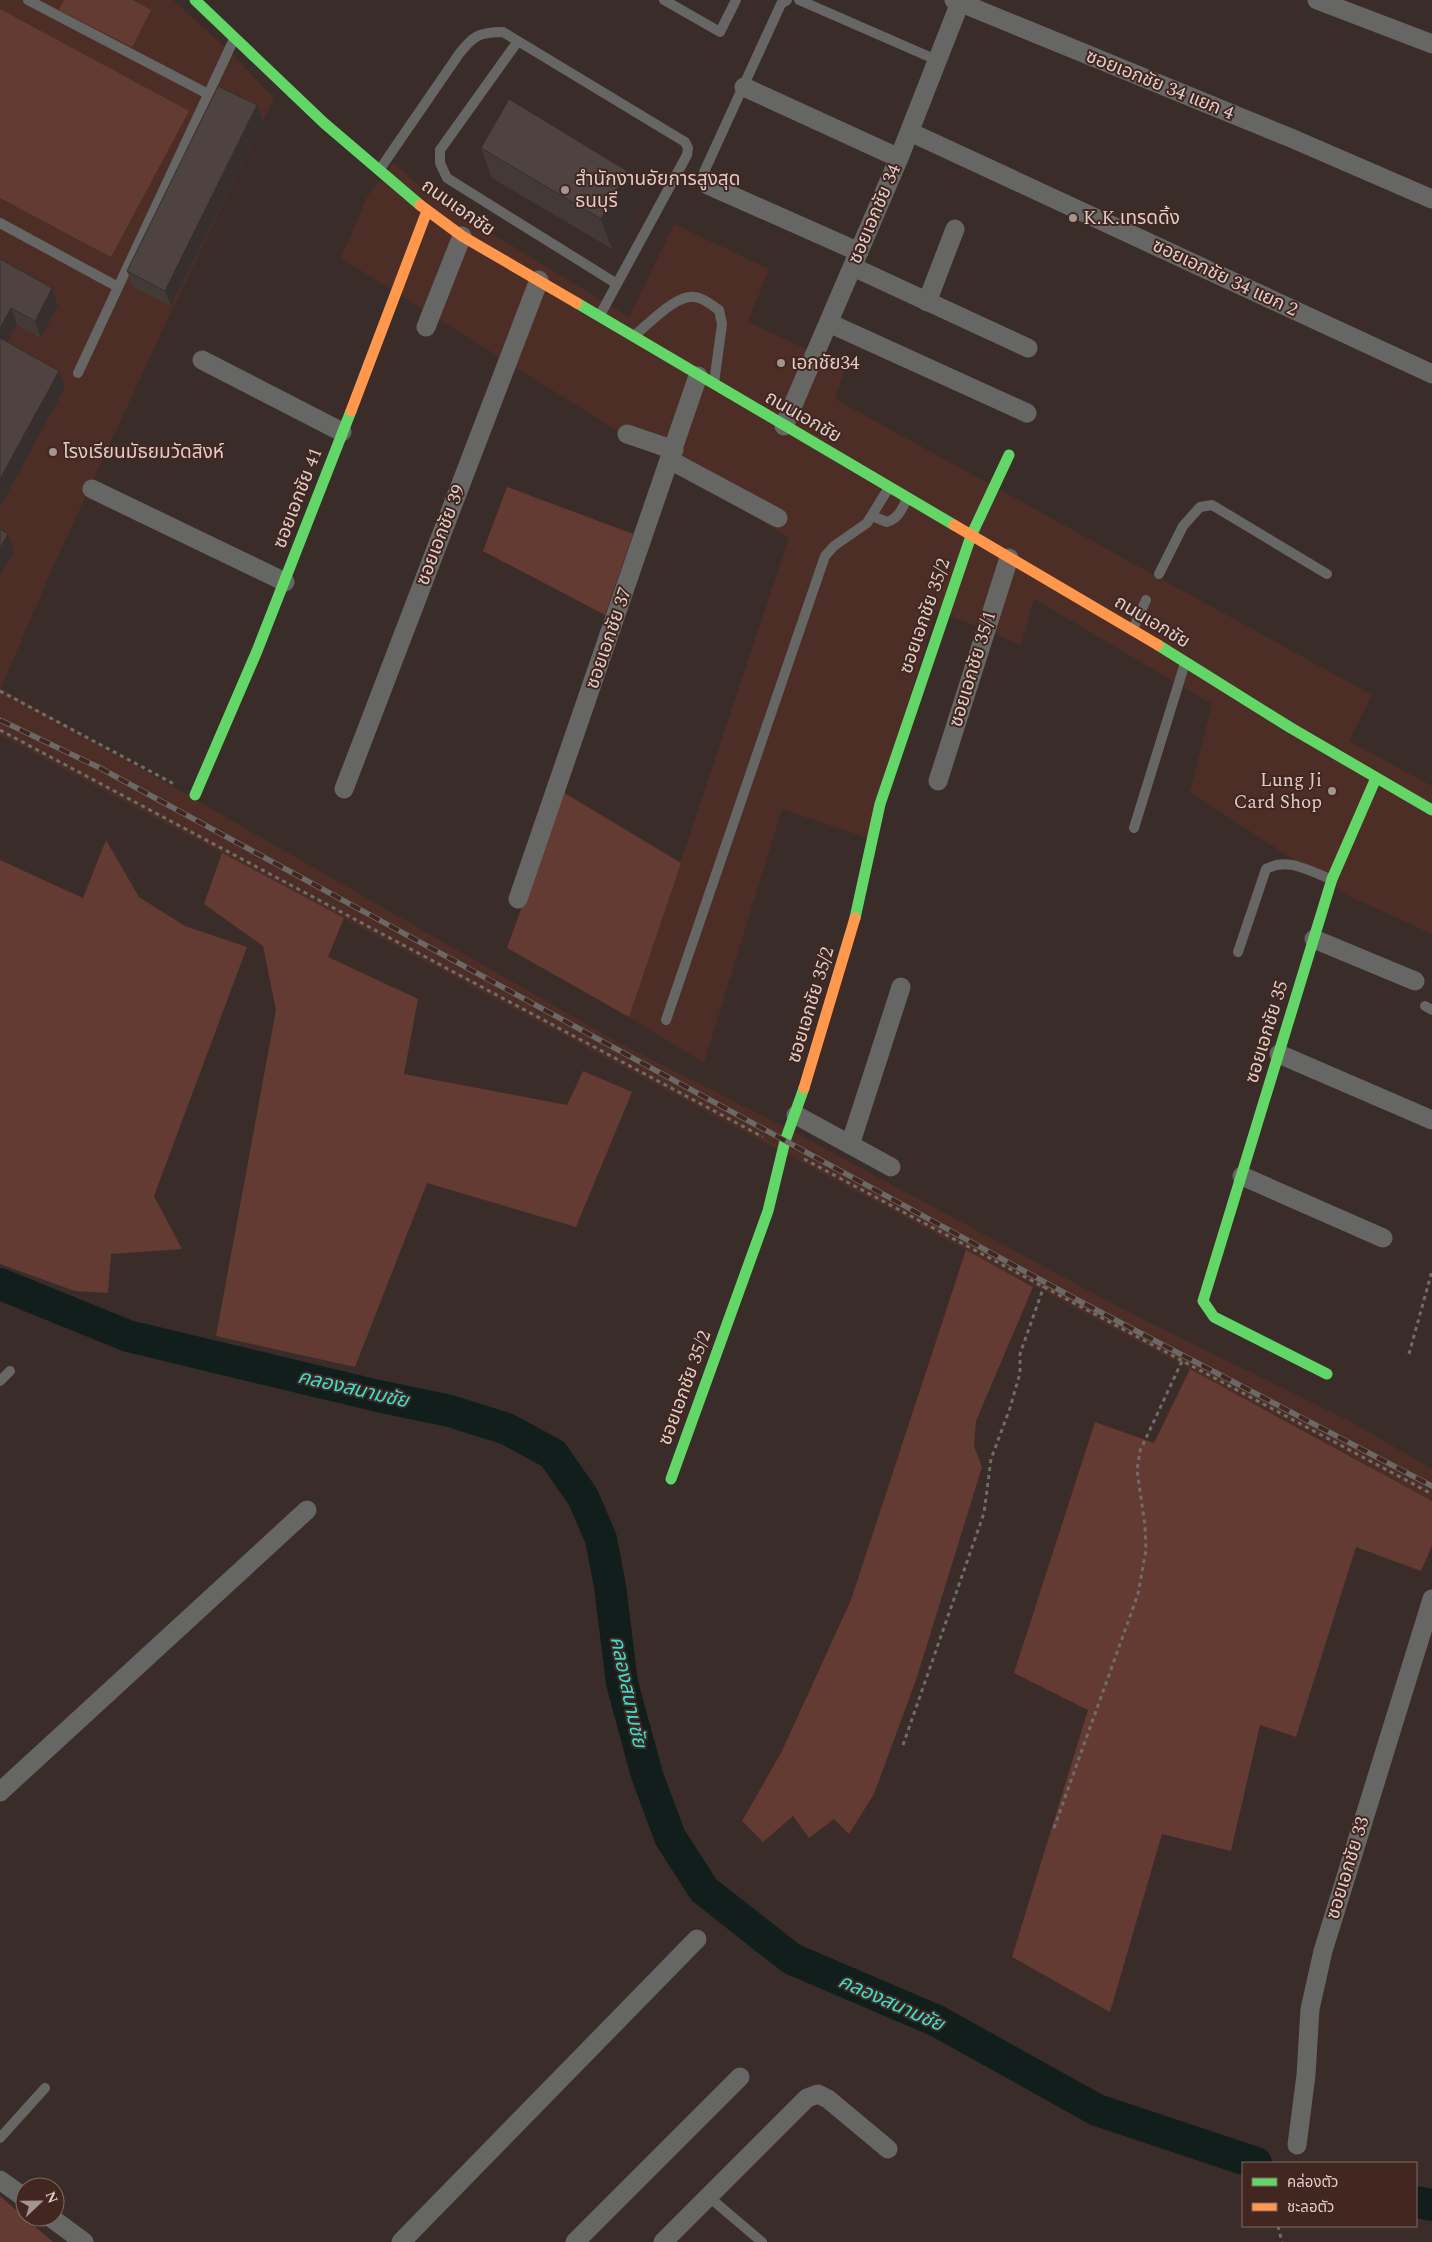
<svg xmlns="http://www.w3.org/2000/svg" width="1432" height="2242" viewBox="0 0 1432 2242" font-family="Spectral,'Noto Sans Thai',serif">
  <rect width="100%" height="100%" fill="#3a2c29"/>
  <path fill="#4d2e27" d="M0,0H173L228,50L274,98L164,327L53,567L1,688L619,1043L779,1124L1136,1316L1352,1422L1432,1469V1501L1315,1436L0,735Z
    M394,163L432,197L629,317L674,224L769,269L748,322L846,367L835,399L1372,695L1349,741L1432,786V934L1349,896L1190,792L1212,704L1034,599L1021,645L936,610L867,838L782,809L704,1063L629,1017L789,538L341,258L368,195Z"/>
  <path fill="#643b32" d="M64,0H132L151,10L132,47L59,10Z
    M0,9L189,111L111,257L0,198Z
    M507,487L633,534L605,615L483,551Z
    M563,792L681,863L629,1017L507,948Z
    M106,840L139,897L185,926L247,947L154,1196L182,1249L111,1254L108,1293L75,1291L0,1264V860L83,898Z
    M222,853L344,918L328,957L418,999L404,1074L567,1105L583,1071L632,1092L576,1227L427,1183L355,1367L216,1336L276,1010L263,946L204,904Z
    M966,1250L1033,1287L976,1421L974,1446L982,1467L917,1677L874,1794L849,1834L834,1819L809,1838L793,1816L763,1842L742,1821L781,1753L851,1600Z
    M1190,1369L1432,1501V1546L1421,1571L1356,1547L1296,1737L1260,1725L1231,1851L1162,1834L1110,2012L1012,1957L1088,1710L1014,1673L1095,1422L1154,1443Z
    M0,2196L53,2242H0Z"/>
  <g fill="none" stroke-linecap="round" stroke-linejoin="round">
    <path stroke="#111e1b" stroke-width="32" d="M0,1284L128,1336L378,1396L450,1411L507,1429L553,1454L583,1497L601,1539L610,1586L622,1683L647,1775L670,1837L704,1890L792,1959L937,2021L1097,2110L1256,2163
      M1416,2202L1432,2205"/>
    <path stroke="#6f6d6a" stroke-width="3" stroke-dasharray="4 4" stroke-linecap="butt" d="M0,691L176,785
      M0,730L763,1137
      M804,1159L1432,1494
      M1409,1354L1432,1271
      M903,1745L984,1513L991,1459L1010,1408L1020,1373V1354L1044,1286
      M1054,1828L1138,1594L1146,1550L1145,1526L1137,1470L1140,1451L1182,1361
      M1278,2226L1282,2242"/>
    <path stroke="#666664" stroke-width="10" d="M28,0L208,94
      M664,0L720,32L736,0
      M799,0L939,61
      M518,41L440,150V163L447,178L617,284
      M380,169L459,54C473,36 479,32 503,32L685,142L688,148L687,155L600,315
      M708,185L704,179V172L781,4L787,0
      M0,223L118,287
      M634,336C649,324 679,290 699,298C706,300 713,306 719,310L722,324L714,383
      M78,373L234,39
      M872,516L887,522C898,519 902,509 907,499
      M1159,574L1183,526L1200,507L1212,505L1327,574
      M1133,629L1146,600
      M1134,828L1185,663
      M1238,952L1266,869C1289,857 1308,871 1331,879
      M1425,1006L1432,1010
      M666,1020L825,556L834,546L867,523L888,489
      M0,1381L10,1371
      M0,2138L45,2088
      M709,2197L762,2242"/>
    <path stroke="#666664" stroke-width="19" d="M954,0L1291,138L1432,199
      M1317,0L1432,44
      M744,87L899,158
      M910,132L1432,374
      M708,185L859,252
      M853,267L1028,348
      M927,302L955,229
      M829,323L1027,413
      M426,327L462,236
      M202,360L342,432
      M784,426L899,158L961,0
      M627,434L674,450
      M670,460L778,518
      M92,489L285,582
      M938,781L1009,558
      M344,789L539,280
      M518,899L698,376
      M1314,939L1415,981
      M1279,1054L1432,1120
      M796,1115L891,1167
      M850,1145L901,987
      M1242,1176L1383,1238
      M0,1792L307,1510
      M1297,2145L1306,2075L1310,2009L1323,1951L1432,1599
      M0,2180L25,2198
      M50,2217L84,2242
      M401,2242L697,1939
      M575,2242L740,2077
      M663,2242L807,2098L818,2094L828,2099L888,2149"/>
    <path stroke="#63d668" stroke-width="11" d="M195,0L324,123L420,205
      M577,303L954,525
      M1158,645L1291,728L1432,810
      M195,795L257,651L351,411
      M855,918L880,804L971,536L1009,455
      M1327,1374L1214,1317L1203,1301L1332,879L1376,778
      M671,1479L768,1211L785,1141L804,1088"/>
    <path stroke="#ff974d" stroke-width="11" d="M420,205L462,236L577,303
      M351,411L427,211
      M954,525L1158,645
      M804,1088L855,918"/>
    <defs>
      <path id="rail" d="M0,720L100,768L1085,1304L1432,1486"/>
    </defs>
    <use href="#rail" stroke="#6b6865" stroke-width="5.5"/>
    <use href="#rail" stroke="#422721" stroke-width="4" stroke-dasharray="11" stroke-linecap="butt"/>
  </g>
  <path fill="#433a37" d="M257,105L263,121L171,306L133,287L127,271Z
    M481,148L638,201L612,249L492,178Z
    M0,259L52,288L58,305L41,338L17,325L8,343L65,388L0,507Z"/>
  <path fill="#372f2d" d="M257,105L263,121L171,306L165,291Z
    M627,171L638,201L612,249L601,219Z
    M52,288L58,305L41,338L35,321Z
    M11,308L17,325L2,353L0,348V328Z
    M59,371L65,388L0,507V479Z
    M8,534L14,551L0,576V548Z"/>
  <path fill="#4e4340" stroke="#372f2d" d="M218,86L257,105L165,291L127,271Z
    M509,99L627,171L601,219L481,148Z
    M0,259L52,288L35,321L11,308L0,328Z
    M0,338L59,371L0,479Z
    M0,529L8,534L0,548Z"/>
  <g fill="#a59591" stroke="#422721" stroke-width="2">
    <circle cx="565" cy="190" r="5"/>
    <circle cx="1073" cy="218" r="5"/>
    <circle cx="781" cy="363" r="5"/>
    <circle cx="53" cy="452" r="5"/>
    <circle cx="1332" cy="791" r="5"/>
  </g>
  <g text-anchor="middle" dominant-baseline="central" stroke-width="4" stroke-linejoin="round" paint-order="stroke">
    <g font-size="19" fill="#dfcdc9" stroke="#422721">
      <text transform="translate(1160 85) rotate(22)">ซอยเอกชัย 34 แยก 4</text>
      <text transform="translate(458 208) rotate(35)">ถนนเอกชัย</text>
      <text transform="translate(875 214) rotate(-67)">ซอยเอกชัย 34</text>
      <text transform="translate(1225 278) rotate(25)">ซอยเอกชัย 34 แยก 2</text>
      <text transform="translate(803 417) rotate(30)">ถนนเอกชัย</text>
      <text transform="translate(298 498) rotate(-69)">ซอยเอกชัย 41</text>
      <text transform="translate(441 535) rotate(-69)">ซอยเอกชัย 39</text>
      <text transform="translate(925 616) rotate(-71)">ซอยเอกชัย 35/2</text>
      <text transform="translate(1152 622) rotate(31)">ถนนเอกชัย</text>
      <text transform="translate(609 638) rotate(-71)">ซอยเอกชัย 37</text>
      <text transform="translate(973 669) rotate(-73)">ซอยเอกชัย 35/1</text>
      <text transform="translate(811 1005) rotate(-73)">ซอยเอกชัย 35/2</text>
      <text transform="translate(1267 1032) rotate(-73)">ซอยเอกชัย 35</text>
      <text transform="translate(685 1388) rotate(-70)">ซอยเอกชัย 35/2</text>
      <text transform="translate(1348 1868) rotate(-73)">ซอยเอกชัย 33</text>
    </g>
    <g font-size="19" fill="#dfcdc9" stroke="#422721" text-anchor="start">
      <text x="575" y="179">สำนักงานอัยการสูงสุด<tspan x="575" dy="22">ธนบุรี</tspan></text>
      <text x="1083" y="218">K.K.เทรดดิ้ง</text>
      <text x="791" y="363">เอกชัย34</text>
      <text x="63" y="452">โรงเรียนมัธยมวัดสิงห์</text>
      <text x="1322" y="780" text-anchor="end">Lung Ji<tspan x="1322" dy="22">Card Shop</tspan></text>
    </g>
    <g font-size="20" font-style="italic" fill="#33e2d1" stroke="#422721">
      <text transform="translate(353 1389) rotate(13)">คลองสนามชัย</text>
      <text transform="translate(628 1692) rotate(78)">คลองสนามชัย</text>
      <text transform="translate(891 2003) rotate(24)">คลองสนามชัย</text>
    </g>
  </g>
  <rect x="1242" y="2162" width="175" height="65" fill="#422721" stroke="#816964"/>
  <rect x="1252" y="2178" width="25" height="8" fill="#63d668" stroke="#816964"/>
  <text x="1287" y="2187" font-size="15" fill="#dfcdc9">คล่องตัว</text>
  <rect x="1252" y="2203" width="25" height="8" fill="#ff974d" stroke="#816964"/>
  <text x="1287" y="2212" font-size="15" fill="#dfcdc9">ชะลอตัว</text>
  <g transform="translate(40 2202) rotate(68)"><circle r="24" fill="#422721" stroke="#816964"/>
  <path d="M0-4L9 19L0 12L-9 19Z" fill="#a59591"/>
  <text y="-8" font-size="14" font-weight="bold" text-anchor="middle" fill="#dfcdc9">N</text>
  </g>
</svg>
